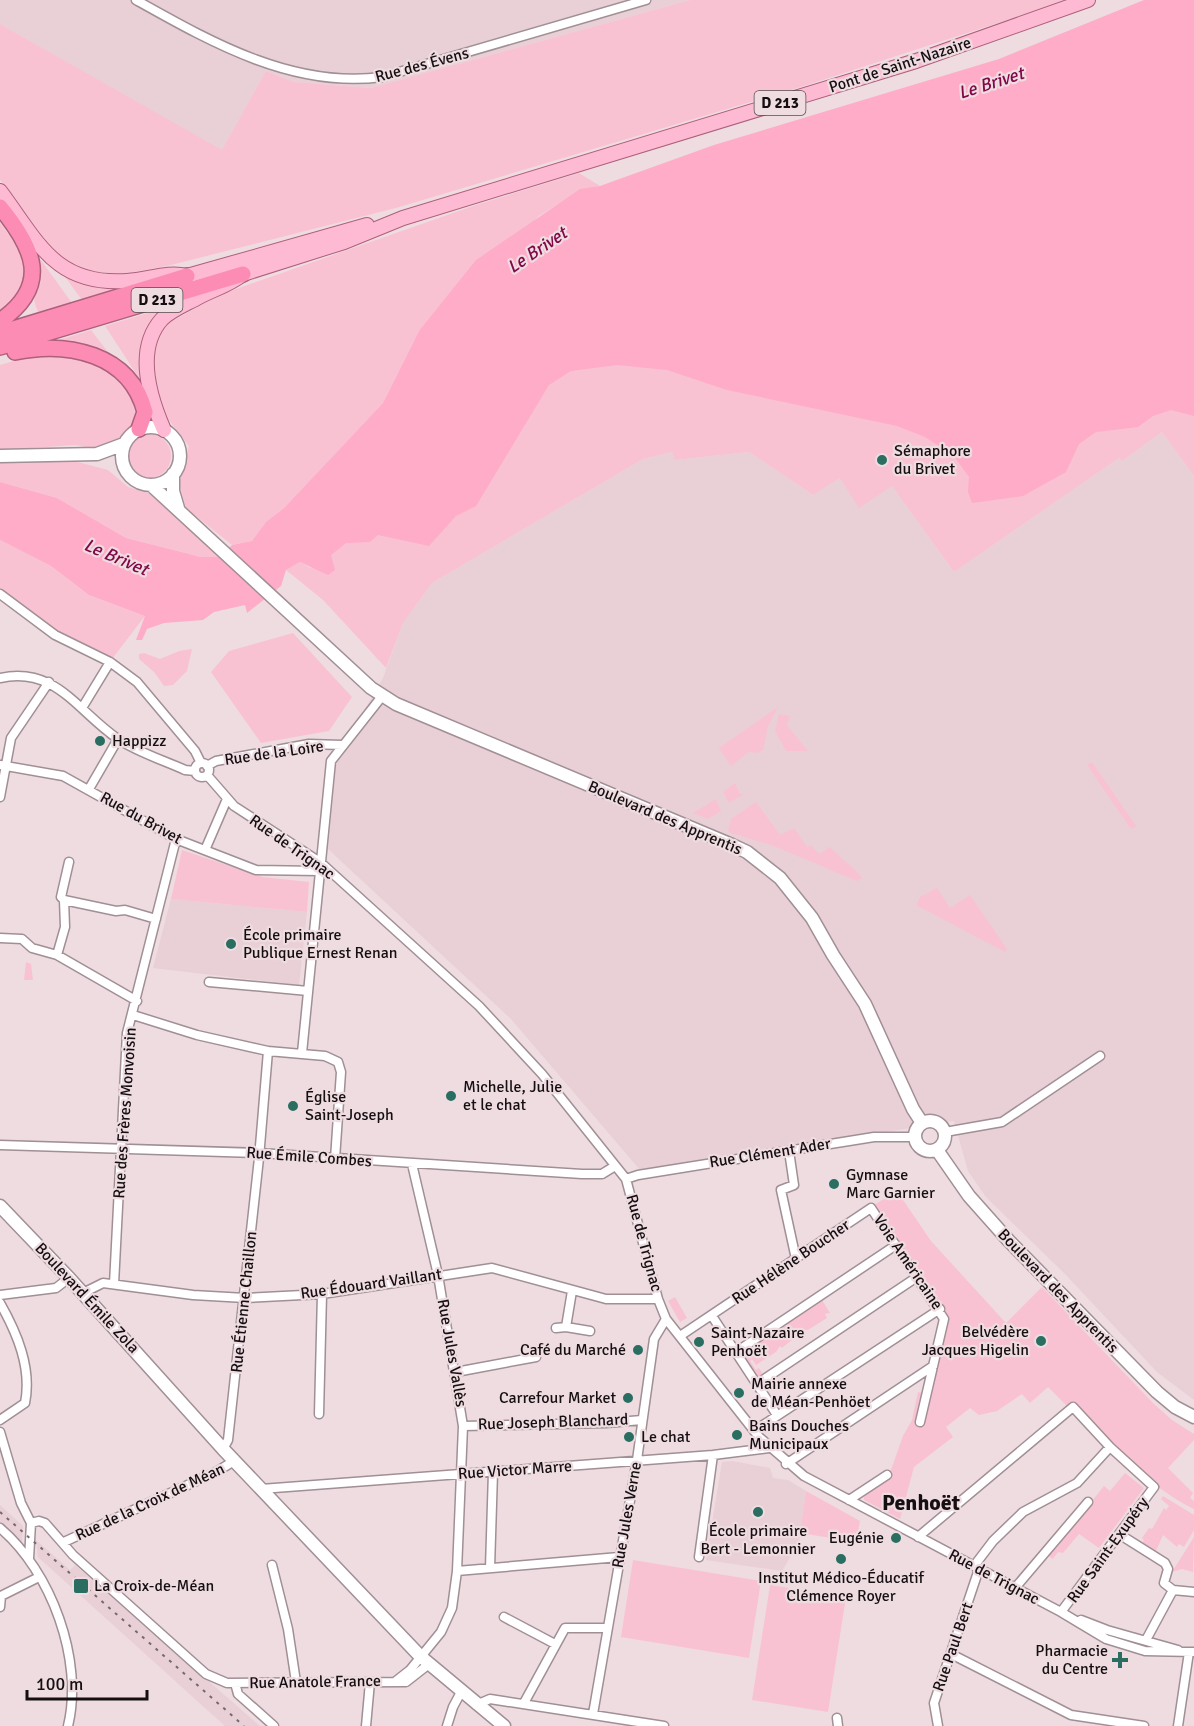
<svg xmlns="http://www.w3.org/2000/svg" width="1194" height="1726" viewBox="0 0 1194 1726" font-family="Signika,sans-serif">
  <rect width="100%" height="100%" fill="#eedce1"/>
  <path fill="#e9cfd6" d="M0,0H690L371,88L294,82L266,71L222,151L0,24Z
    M1162,432L1194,476V1400L1157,1372L1065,1274L986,1197L968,1171L954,1121L641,1171L511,1019L328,849L337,757L383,678L403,623L432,583L643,459L672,452L676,460L749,452L813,495L840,478L892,486L954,572L1119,458L1122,461Z
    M171,899L307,912L299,985L153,968Z
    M732,1461L770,1468L773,1478L788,1480L806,1491L799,1542L782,1571L706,1560L722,1462Z
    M0,1505L23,1526L22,1543L0,1524Z
    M36,1540L70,1570L75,1565L260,1726H225L38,1557Z"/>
  <path fill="#f9c2d3" d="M690,0H1069L801,87L396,208L167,266L124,274L84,271L60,259L0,180V24L222,150L266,71L294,82L371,88Z
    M1194,42V476L1162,432L1122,461L1119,458L954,572L892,486L859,508L840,478L813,495L749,452L675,460L672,452L643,459L432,583L403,623L386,668L323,600L286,570L300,562L311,568L415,437Z
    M579,173L600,186L580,190L539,216L419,331L383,403L284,508L266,522L252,541L232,545L186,508L179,484L189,446L158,406L153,348L165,325L219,295L473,206Z
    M0,223C27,258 38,280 0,312Z
    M38,256L72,303L38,312C28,290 39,280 38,256Z
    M63,274C84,285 102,286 126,286L82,300Z
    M174,305C155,320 137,336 140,363C141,370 143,375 141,381L105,326Z
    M91,330L114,360L98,350L56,341Z
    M34,355C49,356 66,355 80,360C112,369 142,393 134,428L111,446L91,448L76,445L0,450V365Z
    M127 456a22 22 0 1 1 44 0a22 22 0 1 1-44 0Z
    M74,461L108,470L128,487L148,493L164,503L178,520L220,557H201L126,538L57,498L0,482V462Z
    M0,540L51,566L89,595L145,616L112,659L56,634L0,591Z
    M293,633L352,697L329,731L261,743L211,672L229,651Z
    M192,649L187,671L173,685L164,686L154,672L139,659V654L144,653L160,659L179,651Z
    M778,707L768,726L763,750L757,753L749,752L731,766L719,748Z
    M779,714L790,716L787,725L808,751H786L775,731Z
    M1092,762L1136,826L1131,829L1087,765Z
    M735,783L740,794H744L729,803L723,792Z
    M716,799L721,811L708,819L693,813Z
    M756,802L780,835L794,828L807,847L811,845L819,854L830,847C841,859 852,865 862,878L857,881L774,846L728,832L731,819Z
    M182,850L263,877L309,882L307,912L171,899Z
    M937,888L950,908L970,895L1007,949L1005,952L916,905L920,897Z
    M26,962L31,964L33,980H24Z
    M897,1191L931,1241L1006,1323L1042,1287L1153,1403L1172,1420L1194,1434V1440L1168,1468L1193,1493L1190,1498L1194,1501V1509C1146,1486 1111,1443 1076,1405L1067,1406L1048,1387L1030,1403L1022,1394L997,1411L979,1415L970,1408L946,1427L953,1437L914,1467L900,1519L864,1500V1495L887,1481L903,1436L912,1420L918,1392L923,1393L916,1424L920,1425L947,1319L874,1205Z
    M675,1297L687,1318L680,1322L668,1301Z
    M822,1300L830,1313L825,1314L827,1318L808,1330H804L782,1348L780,1346L776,1352L756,1365L752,1359L750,1361L756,1370L759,1368L763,1374L757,1378L742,1354Z
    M1125,1473L1144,1488L1099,1548L1079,1534L1063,1553L1058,1552L1053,1559L1047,1555L1054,1547L1057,1548L1056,1545L1104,1486L1110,1491Z
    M806,1491L860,1521L856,1542L800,1533Z
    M1163,1496L1194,1515V1530L1184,1547L1179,1544L1177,1547L1163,1535L1155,1553L1141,1544L1144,1540L1142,1538L1149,1528L1152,1529L1164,1508L1166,1510L1169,1506L1161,1499Z
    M1194,1537L1193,1572L1182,1569L1172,1572Z
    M633,1560L761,1581L749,1658L621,1637Z
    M770,1585L846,1597L828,1712L752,1700Z"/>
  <path fill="#feacc7" d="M1144,0H1194V416L1171,410L1153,416L1138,427L1096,432L1079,444L1066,472L1023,496L972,503L968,492L969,477L953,455L925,437L897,426L727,390L667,370L617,365L571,371L549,385L476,506L456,516L429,546L378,535L370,542L346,543L331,555L335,570L328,575L300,562L286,570L281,586L247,613L245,605L214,612L203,620L164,623L147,629L142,640H136L145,616L89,595L51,566L0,540V482L57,498L126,538L201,557H220L232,545L252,541L266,522L284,508L383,403L419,331L476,260L580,189L600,186L714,145L999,59Z"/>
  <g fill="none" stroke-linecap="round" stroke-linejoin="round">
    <defs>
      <path id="street" d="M136,0C211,42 293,89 382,77L646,0
        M0,594L55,635L110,662L137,682L195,751L201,763
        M0,678C56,666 77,711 118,739C137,752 163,760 185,770L195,771
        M82,708L110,662
        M195 770a7 7 0 1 1 14 0a7 7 0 1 1-14 0Z
        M0,765L63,776L176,839L256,870L319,871
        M207,766L216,761L309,744L342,745
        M207,775L234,806L320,862L479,1006L542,1074L626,1179L658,1299L666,1319L759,1437L804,1476L1061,1612L1106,1639L1145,1651L1194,1652
        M89,789L118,739
        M0,797L11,738L49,682
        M205,850L227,799
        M64,900L116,911L125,910L156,919
        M0,938L22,939L32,948L57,955L137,1001
        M57,955L65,927L64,900L61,897L69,862
        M209,982L308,991
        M133,1015L197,1035L268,1051
        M302,1053L331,761L383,695
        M945,1132L1002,1122L1100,1056
        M0,1145L260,1153L582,1174H602L615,1166
        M789,1151L794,1185L781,1190L796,1259
        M626,1179L638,1175L874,1137H915
        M114,1284L127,1033L176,839
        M83,1293L103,1283L193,1295L245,1298L322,1294L492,1268L606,1299H658
        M0,1295L56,1288L69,1278
        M0,1303C17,1333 32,1368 25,1403L0,1420
        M712,1316L777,1415
        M566,1327L572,1291
        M556,1328L566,1327L590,1331
        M680,1336L871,1208L944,1319L920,1422
        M736,1352L896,1245
        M456,1372L536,1357
        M757,1384L917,1277
        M319,1414L322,1294
        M463,1426L606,1423L642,1420
        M754,1431L940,1309
        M0,1432L21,1503L31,1523
        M223,1449L228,1440L259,1158L268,1051L325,1056L338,1062L341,1072L335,1159
        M786,1464L933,1366
        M261,1489L713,1455L769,1448
        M849,1500L887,1475
        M31,1523L39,1521L45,1523L73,1555L206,1674L227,1683L406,1682L429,1664
        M0,1528C51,1571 84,1660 68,1726
        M1119,1534L1165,1563L1168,1569L1164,1583L1173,1590
        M918,1537L1073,1407L1110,1447L1154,1487L1061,1612
        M64,1542L216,1472L234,1461
        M699,1557L713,1455
        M29,1559L31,1523
        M272,1565L288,1629L296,1682
        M974,1566L993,1541L1023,1512L1077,1483L1110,1447
        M490,1568L493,1472
        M457,1571L619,1557
        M1015,1588L1088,1502
        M0,1607L1,1596L39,1577
        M504,1617L555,1644
        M1081,1620L1107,1630L1178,1650
        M1146,1640L1173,1590L1194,1592
        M951,1654L1071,1715L1144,1726
        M396,1681L410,1670L441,1632L452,1608L457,1571L463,1426L438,1275L412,1164
        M235,1683L238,1694L274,1726
        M524,1703L565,1628H607
        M476,1705L490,1699L664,1726
        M593,1714L637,1460L654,1339L666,1319
        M837,1718L838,1726
        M366,1726L370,1682
        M447,1726L453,1707L461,1692
        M938,1726L934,1703L979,1569
        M1178,1726L1189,1652"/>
      <path id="secondary" d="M122 456a29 29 0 1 1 58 0a29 29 0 1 1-58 0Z
        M0,456L97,454L124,444
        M173,474V491L178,508
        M151,485L371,688L396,704L732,845L747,852L780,878L812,918L833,955L865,1004L913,1109L922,1123
        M915 1136a15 15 0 1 1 30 0a15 15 0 1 1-30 0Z
        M937,1150L969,1196L1009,1241L1157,1392L1175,1407L1194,1417
        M0,1206L69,1278L223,1449L420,1656L504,1726"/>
      <path id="primary" d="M0,191C38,242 55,286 127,281C148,280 167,271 187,276L367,225
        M164,430C150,398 134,350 162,319C171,310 186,304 197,298C213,289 228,286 243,274L344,242L403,218L916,61L1088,0"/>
      <path id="highway" d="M0,207C33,247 52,285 0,321
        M0,333L187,276
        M0,347L243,274
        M15,352C67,341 130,353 145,412L139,429"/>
    </defs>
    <use href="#street" stroke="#a08f94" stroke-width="11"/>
    <use href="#secondary" stroke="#a08f94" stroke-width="15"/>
    <use href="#primary" stroke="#ac607b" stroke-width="16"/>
    <use href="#highway" stroke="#ac607b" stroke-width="18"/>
    <use href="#street" stroke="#fff" stroke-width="8"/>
    <use href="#secondary" stroke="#fff" stroke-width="12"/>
    <use href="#primary" stroke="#febad2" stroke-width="14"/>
    <use href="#highway" stroke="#fd8cb4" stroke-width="15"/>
    <path stroke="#74696c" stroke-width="2" stroke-dasharray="3 6" stroke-linecap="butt" d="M0,1512L244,1726"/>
  </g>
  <g fill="#296e60" stroke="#eedce1" stroke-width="2">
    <circle cx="882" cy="460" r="6"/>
    <circle cx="100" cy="741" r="6"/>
    <circle cx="231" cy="944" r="6"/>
    <circle cx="451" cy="1096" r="6"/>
    <circle cx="293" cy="1106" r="6"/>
    <circle cx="834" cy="1184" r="6"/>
    <circle cx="1041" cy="1341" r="6"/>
    <circle cx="699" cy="1342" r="6"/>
    <circle cx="638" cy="1350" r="6"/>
    <circle cx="739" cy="1393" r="6"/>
    <circle cx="628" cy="1398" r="6"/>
    <circle cx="737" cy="1435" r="6"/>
    <circle cx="629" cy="1437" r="6"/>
    <circle cx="758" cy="1512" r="6"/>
    <circle cx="896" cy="1538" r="6"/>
    <circle cx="841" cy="1559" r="6"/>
    <rect x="73" y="1578" width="16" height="16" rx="3"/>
    <path d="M1117 1651h6v6h6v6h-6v6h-6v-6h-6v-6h6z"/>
  </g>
  <g text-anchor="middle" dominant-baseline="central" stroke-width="4.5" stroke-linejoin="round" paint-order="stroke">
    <g fill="#eedce1" stroke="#564c4f" stroke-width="1.5">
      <rect x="754.5" y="91" width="51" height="24" rx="4.5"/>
      <rect x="131.5" y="288" width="51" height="24" rx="4.5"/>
    </g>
    <g font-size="15" font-weight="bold" fill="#150f11">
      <text x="780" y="103">D 213</text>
      <text x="157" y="300">D 213</text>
    </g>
    <g font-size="16" fill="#150f11" stroke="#eedce1">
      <text transform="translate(422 65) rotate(-15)">Rue des Évens</text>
      <text transform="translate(900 65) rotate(-18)">Pont de Saint-Nazaire</text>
      <text transform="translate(274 753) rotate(-8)">Rue de la Loire</text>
      <text transform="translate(141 818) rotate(29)">Rue du Brivet</text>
      <text transform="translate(665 818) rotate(23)">Boulevard des Apprentis</text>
      <text transform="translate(292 847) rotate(35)">Rue de Trignac</text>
      <text transform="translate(125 1113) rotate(-86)">Rue des Frères Monvoisin</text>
      <text transform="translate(770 1153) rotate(-9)">Rue Clément Ader</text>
      <text transform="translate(309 1157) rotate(4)">Rue Émile Combes</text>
      <text transform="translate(644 1243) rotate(75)">Rue de Trignac</text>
      <text transform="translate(791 1262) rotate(-34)">Rue Hélène Boucher</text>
      <text transform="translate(908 1262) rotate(56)">Voie Américaine</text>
      <text transform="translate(371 1284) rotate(-8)">Rue Édouard Vaillant</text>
      <text transform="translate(1058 1291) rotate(46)">Boulevard des Apprentis</text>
      <text transform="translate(87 1298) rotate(47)">Boulevard Émile Zola</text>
      <text transform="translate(244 1302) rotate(-84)">Rue Étienne Chaillon</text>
      <text transform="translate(452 1353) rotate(80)">Rue Jules Vallès</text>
      <text transform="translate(553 1422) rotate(-2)">Rue Joseph Blanchard</text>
      <text transform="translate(515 1470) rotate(-4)">Rue Victor Marre</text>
      <text transform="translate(150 1502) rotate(-25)">Rue de la Croix de Méan</text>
      <text transform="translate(627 1515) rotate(-80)">Rue Jules Verne</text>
      <text transform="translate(1108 1550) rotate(-54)">Rue Saint-Exupéry</text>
      <text transform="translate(994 1577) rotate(28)">Rue de Trignac</text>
      <text transform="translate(953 1647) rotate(-71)">Rue Paul Bert</text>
      <text transform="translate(315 1682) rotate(-1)">Rue Anatole France</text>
    </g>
    <g font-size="16" fill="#150f11" stroke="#eedce1" text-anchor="start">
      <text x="894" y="451">Sémaphore<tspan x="894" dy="18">du Brivet</tspan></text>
      <text x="112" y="741">Happizz</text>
      <text x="243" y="935">École primaire<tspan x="243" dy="18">Publique Ernest Renan</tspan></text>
      <text x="463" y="1087">Michelle, Julie<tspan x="463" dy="18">et le chat</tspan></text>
      <text x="305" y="1097">Église<tspan x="305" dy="18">Saint-Joseph</tspan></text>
      <text x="846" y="1175">Gymnase<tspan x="846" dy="18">Marc Garnier</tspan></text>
      <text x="1029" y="1332" text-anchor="end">Belvédère<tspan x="1029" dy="18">Jacques Higelin</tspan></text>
      <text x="711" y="1333">Saint-Nazaire<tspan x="711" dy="18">Penhoët</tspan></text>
      <text x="626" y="1350" text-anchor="end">Café du Marché</text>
      <text x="751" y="1384">Mairie annexe<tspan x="751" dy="18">de Méan-Penhöet</tspan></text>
      <text x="616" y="1398" text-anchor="end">Carrefour Market</text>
      <text x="749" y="1426">Bains Douches<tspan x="749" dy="18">Municipaux</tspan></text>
      <text x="641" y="1437">Le chat</text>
      <text x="758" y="1531" text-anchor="middle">École primaire<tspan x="758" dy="18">Bert - Lemonnier</tspan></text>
      <text x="884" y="1538" text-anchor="end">Eugénie</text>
      <text x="841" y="1578" text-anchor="middle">Institut Médico-Éducatif<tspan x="841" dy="18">Clémence Royer</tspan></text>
      <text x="94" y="1586">La Croix-de-Méan</text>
      <text x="1108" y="1651" text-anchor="end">Pharmacie<tspan x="1108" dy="18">du Centre</tspan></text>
    </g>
    <g font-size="18" font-style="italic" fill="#820747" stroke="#eedce1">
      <text transform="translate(991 83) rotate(-18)">Le Brivet</text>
      <text transform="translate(537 250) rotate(-34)">Le Brivet</text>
      <text transform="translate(116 557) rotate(23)">Le Brivet</text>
    </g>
    <g font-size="22" font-weight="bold" fill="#150f11" stroke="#eedce1">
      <text x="921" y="1502">Penhoët</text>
    </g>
  </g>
  <path d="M27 1690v9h120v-9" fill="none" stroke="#150f11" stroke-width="3"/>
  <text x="36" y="1690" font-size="18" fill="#150f11" stroke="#eedce1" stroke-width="4.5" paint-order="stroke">100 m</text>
</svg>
